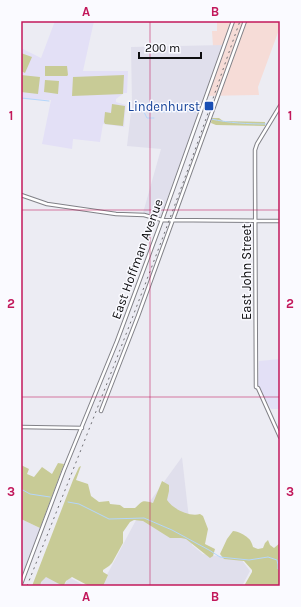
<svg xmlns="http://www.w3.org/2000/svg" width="301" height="607" viewBox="0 0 301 607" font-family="Karla,sans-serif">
  <rect width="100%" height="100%" fill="#ececf3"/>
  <path fill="#f6dcd7" d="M217,21H280V27L258,87L259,95L204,96L222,46H213L212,31H217Z"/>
  <path fill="#e0dfec" d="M223,45L160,218L143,213L161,149L127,146L132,103L131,47Z
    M182,457L192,545L203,554L241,559L250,571L242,586H101L135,522Z
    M21,519L40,528L21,580Z
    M41,571L65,584L69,577L85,586H35Z"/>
  <path fill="#e3e0f6" d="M55,21H94L83,71H128L127,93H124L116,99V102L126,105L124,127L103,124L100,142L73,139L72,149L42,144L51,100L21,99V48L41,58Z
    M280,359V409H271L258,386L259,361Z"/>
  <path fill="#c8cb96" d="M21,53L32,57L25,73L21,71Z
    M45,66H67L68,75L67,76H45Z
    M21,75L40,77L38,94L21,92Z
    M124,75L123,94L72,96L73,77Z
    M45,80L59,81L58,94L44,92Z
    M112,104L125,106L123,126L105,124L104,122L105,112L111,113Z
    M212,118H219L223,121L265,122V126L216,125L211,123Z
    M58,463L64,464L40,528L21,519V465L29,469L27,474L34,477L42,467L52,474Z
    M81,466L76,480L88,484L91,496L99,502L109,501L110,504L120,505L124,508H135C143,500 143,500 153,503L162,481L169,485V491L167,500C173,509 189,517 200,514L203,516L208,529L205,544L215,549L213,556L210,558L186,539L181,538H170L143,521L134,520L130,522L123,532V543L112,563L109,566L103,570V572L108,575L103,586H89L72,577L66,581L64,585H61L46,577L41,582L40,586H32L73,480L79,467Z
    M233,531C238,531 245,535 248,538C251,540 252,544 253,547L258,549L263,548L265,543L268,540L270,545L274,548L280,543V586H244L252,572V570L244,561L224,559L220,554L227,539Z"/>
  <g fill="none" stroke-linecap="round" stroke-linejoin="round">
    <path stroke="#b4d6fc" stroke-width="1" d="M21,98L49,101
      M133,109L144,112L147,118H154
      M162,112L193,111L195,112
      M211,119C229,123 248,124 267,124
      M21,489L30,494L50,497
      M68,502L79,504L109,519L144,518L172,530L209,550L220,557L249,560L268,557L277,560L278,565V569L280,570"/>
    <defs>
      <path id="secondary" d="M280,106L257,144L255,150V173L256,387L258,388L280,437
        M21,195L47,204L116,214L144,215L162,220L280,221
        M101,411L138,316L245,21
        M21,427L82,428
        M21,584L64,470L117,341L162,220L233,21"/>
    </defs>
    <use href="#secondary" stroke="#818187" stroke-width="4.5"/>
    <use href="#secondary" stroke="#fff" stroke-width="2.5"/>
    <path stroke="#6f6f73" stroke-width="1" stroke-dasharray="2 4" stroke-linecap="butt" d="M27,586C85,440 143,294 196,147C211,105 225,63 240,21"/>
  </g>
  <path fill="none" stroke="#c2185b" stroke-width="1" stroke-opacity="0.55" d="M150,21V586M21,210H280M21,397H280"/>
  <rect fill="#1a4fb4" stroke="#fafaff" stroke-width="1.5" x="204" y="101" width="10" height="10" rx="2"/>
  <g text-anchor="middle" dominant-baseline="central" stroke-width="3" stroke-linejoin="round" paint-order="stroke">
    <g font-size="13" fill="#164399" stroke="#fafaff" text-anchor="end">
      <text x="200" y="106">Lindenhurst</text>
    </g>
    <g font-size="13" fill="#0d0d0f" stroke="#fafaff">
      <text transform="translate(137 259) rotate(-70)">East Hoffman Avenue</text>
      <text transform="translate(246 272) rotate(-90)">East John Street</text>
    </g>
  </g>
  <rect width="301" height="607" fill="none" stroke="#fafaff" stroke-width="44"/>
  <path d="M139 52v6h62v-6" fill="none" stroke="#0d0d0f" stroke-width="2"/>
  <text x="145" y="52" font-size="12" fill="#0d0d0f" stroke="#fafaff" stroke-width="3" paint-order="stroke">200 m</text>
  <rect x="22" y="22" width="257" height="563" fill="none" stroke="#c2185b" stroke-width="1.5"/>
  <g font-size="13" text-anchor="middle" font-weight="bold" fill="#c2185b">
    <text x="86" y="16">A</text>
    <text x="215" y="16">B</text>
    <text x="11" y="120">1</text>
    <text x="290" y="120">1</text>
    <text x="11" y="308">2</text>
    <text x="290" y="308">2</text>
    <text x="11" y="496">3</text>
    <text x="290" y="496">3</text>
    <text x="86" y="601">A</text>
    <text x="215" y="601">B</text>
  </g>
</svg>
